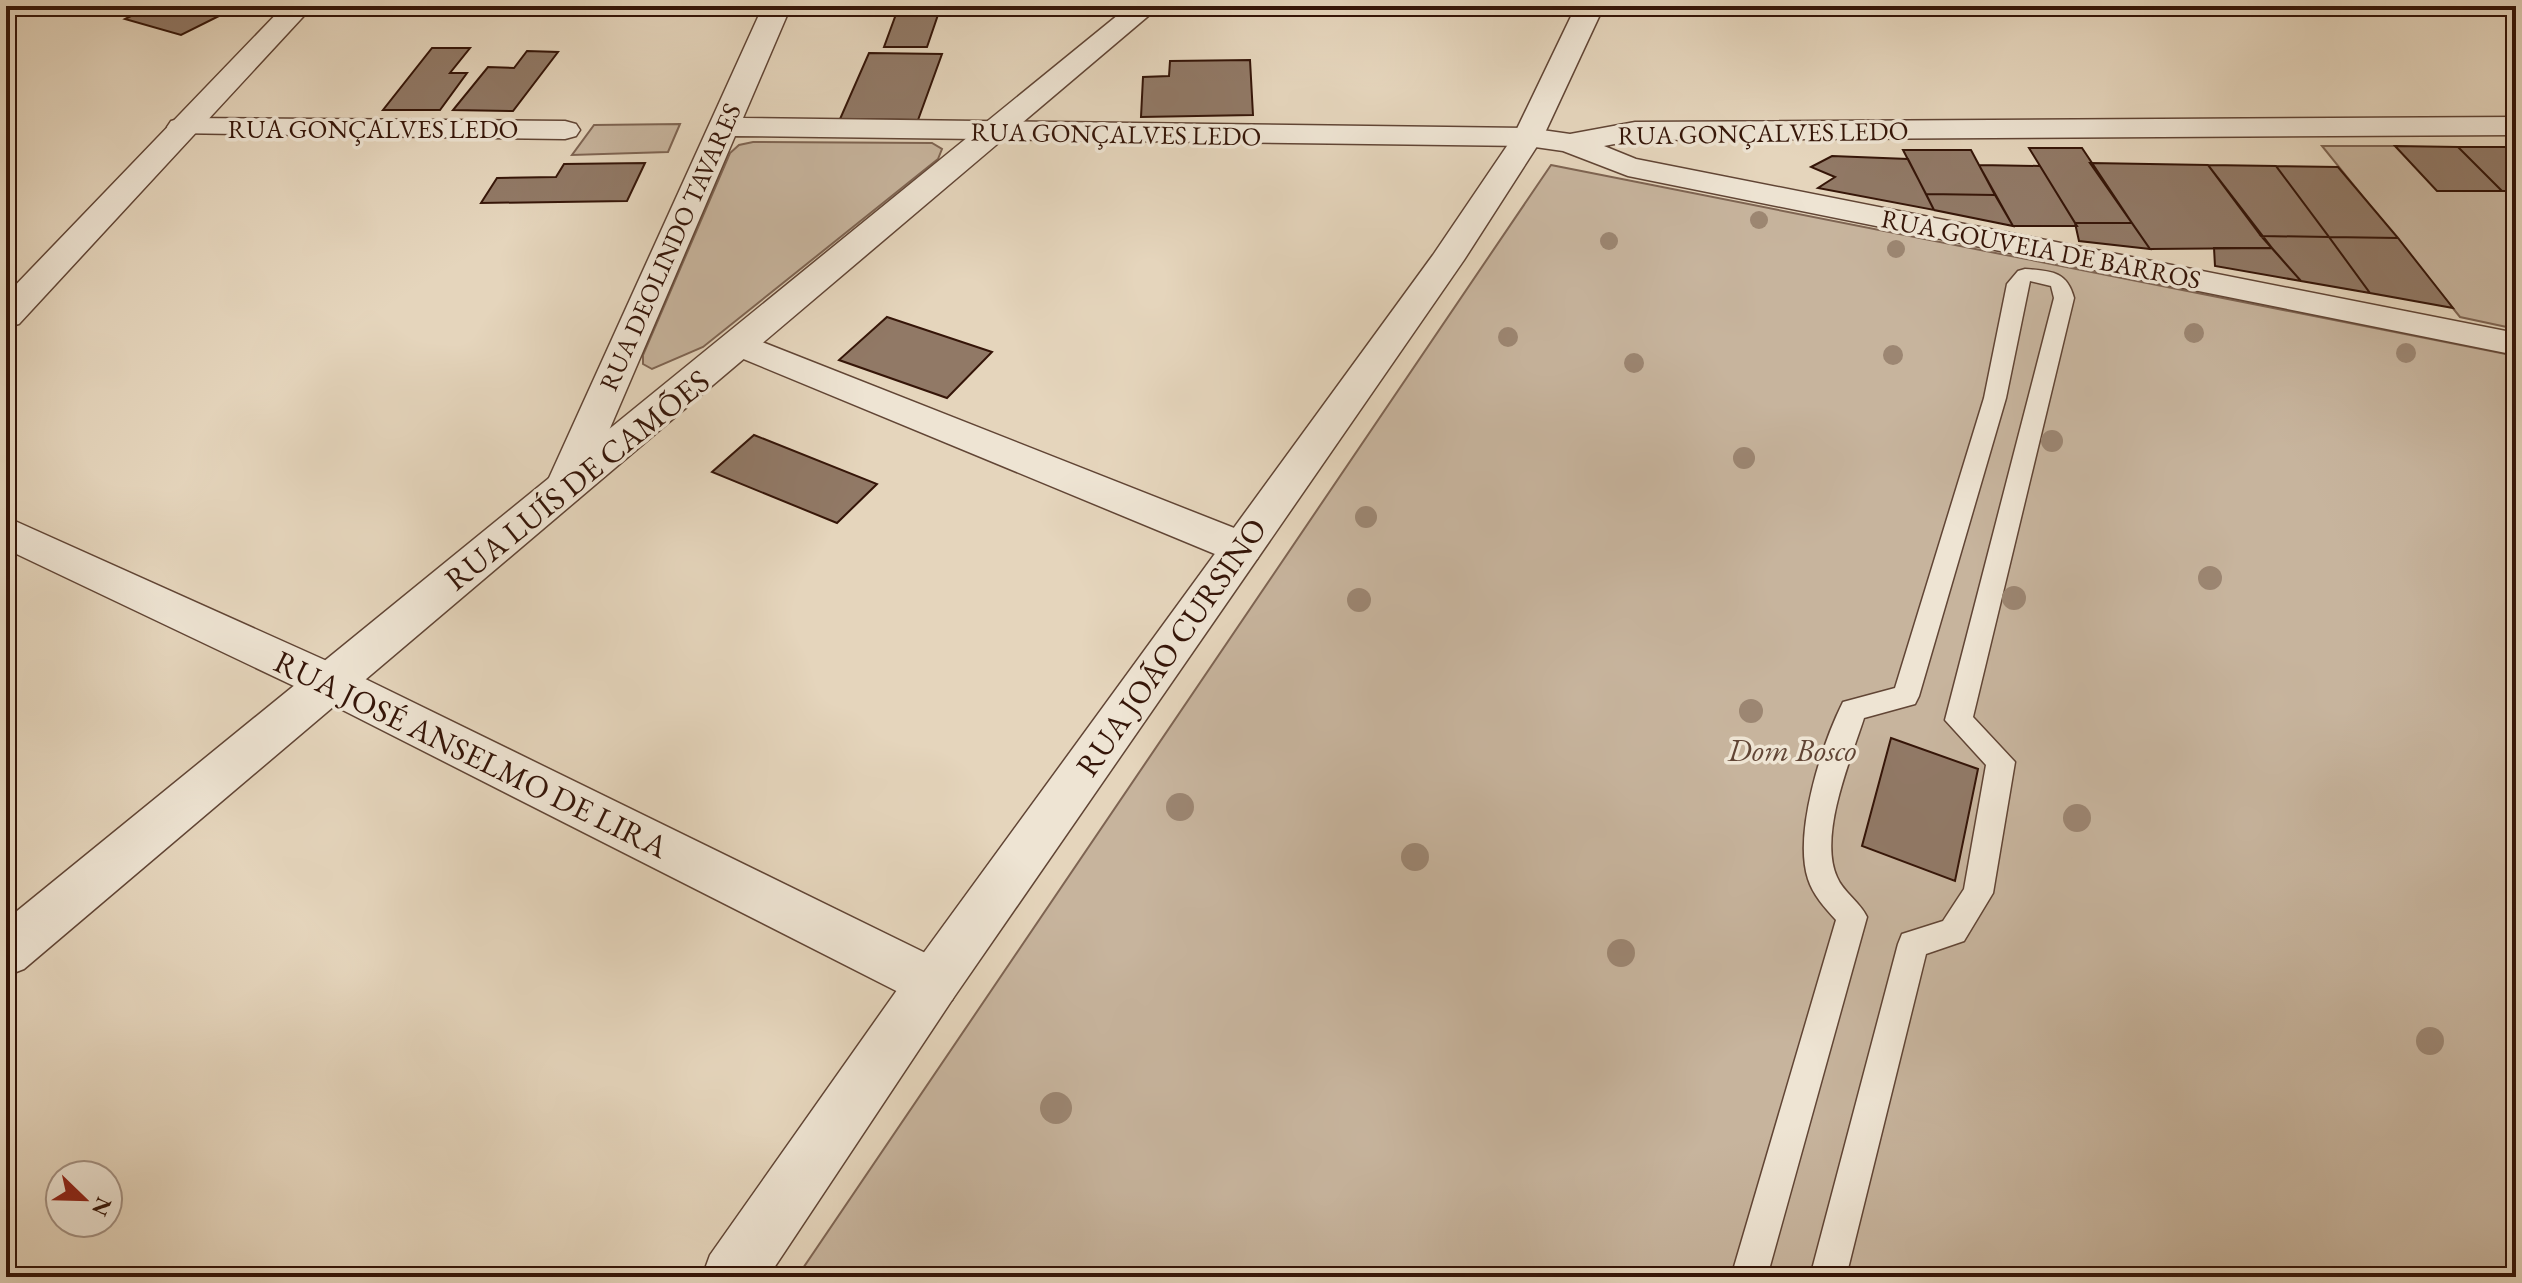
<svg xmlns="http://www.w3.org/2000/svg" width="2522" height="1283" viewBox="0 0 2522 1283" font-family="'EB Garamond',serif">
  <rect width="100%" height="100%" fill="#e5d5bc"/>
  <filter id="stains"><feTurbulence type="fractalNoise" baseFrequency=".0025" numOctaves="4"/><feColorMatrix values="0 0 0 0 .2 0 0 0 0 .09 0 0 0 0 .02 0 0 0 .5 -.17"/></filter>
  <radialGradient id="worn" r=".72"><stop offset=".6" stop-color="#630" stop-opacity="0"/><stop offset="1" stop-color="#630" stop-opacity=".3"/></radialGradient>
  <path fill="#c7b49d" stroke="#7e6452" stroke-width="2" d="M680,124L668,152L572,155L594,125Z
    M753,142L932,143L942,149L938,159L703,347L652,369L643,364V355L730,153L739,145Z
    M2322,146H2395L2516,191V329L2460,317Z
    M1551,165L2516,356V1277H797Z"/>
  <path fill="#917966" stroke="#351508" stroke-width="2" d="M151,6H239L181,35L125,19Z
    M899,6H941L927,47H884Z
    M432,48H470L450,73H467L440,110H383Z
    M527,51L558,52L513,111L453,110L488,67L514,68Z
    M869,53L942,54L918,120L840,119Z
    M1250,60L1253,115L1141,117L1143,77L1169,76L1170,61Z
    M2395,146L2458,147L2502,191H2437Z
    M2458,147H2516V191H2502Z
    M2029,148H2082L2132,223H2075Z
    M1903,150H1971L1995,195L1926,194Z
    M1832,156L1908,159L1934,210L1818,188L1835,177L1811,167Z
    M645,163L627,201L481,203L497,178L556,177L564,164Z
    M2090,163L2208,165L2272,248L2150,249Z
    M1979,165L2040,166L2077,226H2013Z
    M2208,165L2276,166L2329,237L2261,236Z
    M2276,166L2338,167L2398,238L2329,237Z
    M1926,194L1995,195L2013,226L1934,210Z
    M2075,223H2132L2150,249L2079,241Z
    M2261,236L2329,237L2370,293L2301,281Z
    M2329,237L2398,238L2453,308L2370,293Z
    M2214,248H2272L2301,281L2215,266Z
    M887,317L992,352L947,398L839,360Z
    M754,435L877,484L837,523L712,472Z
    M1891,738L1978,769L1955,881L1862,846Z"/>
  <g fill="none" stroke-linecap="round" stroke-linejoin="round">
    <defs>
      <path id="service" d="M2025,269C2051,271 2067,271 2074,298L1973,717L2015,762L1993,893L1964,941L1926,954L1846,1277H1810L1898,944L1902,934L1943,921L1964,889L1986,765L1945,720L2054,298L2051,286L2030,281L2006,398L1919,696L1915,704L1864,718C1851,759 1818,835 1837,877C1843,892 1860,902 1867,917L1767,1277H1731L1836,920C1825,908 1813,895 1808,879C1793,833 1822,744 1843,702L1895,688L1984,398L2007,284L2018,271Z"/>
      <path id="minor" d="M763,6H791L743,118L1528,128L1570,134L1635,122L2516,117V135L1635,140L1604,146L1636,159L2516,333V355L1628,176L1563,151L1528,146L735,136L584,489L578,499L564,503L550,499L544,489Z
        M2500,6H2516V16L2506,14Z
        M182,118L565,121L576,124L580,130L576,136L565,139L171,133L167,127L171,121Z
        M742,334L1257,537L1263,548L1257,559L1242,563L1227,559L729,353L724,345L729,337Z
        M6,517L347,670L952,966L960,983L952,1000L933,1008L914,1000L315,696L6,549Z"/>
      <path id="tertiary" d="M284,6H313L19,324L6,327V295Z
        M1129,6H1160L24,969L6,976V920Z
        M1576,6H1604L1543,137L1464,260L952,1000L768,1277H702L710,1255L914,966L1433,255L1513,137Z"/>
    </defs>
    <use href="#service" stroke="#614535" stroke-width="3"/>
    <use href="#minor" stroke="#614535" stroke-width="3"/>
    <use href="#tertiary" stroke="#614535" stroke-width="3"/>
    <use href="#service" fill="#eee4d3" fill-rule="evenodd"/>
    <use href="#minor" fill="#eee4d3" fill-rule="evenodd"/>
    <use href="#tertiary" fill="#eee4d3" fill-rule="evenodd"/>
  </g>
  <g fill="#9c8672">
    <circle cx="1759" cy="220" r="9"/>
    <circle cx="1609" cy="241" r="9"/>
    <circle cx="1896" cy="249" r="9"/>
    <circle cx="2194" cy="333" r="10"/>
    <circle cx="1508" cy="337" r="10"/>
    <circle cx="2406" cy="353" r="10"/>
    <circle cx="1893" cy="355" r="10"/>
    <circle cx="1634" cy="363" r="10"/>
    <circle cx="2052" cy="441" r="11"/>
    <circle cx="1744" cy="458" r="11"/>
    <circle cx="1366" cy="517" r="11"/>
    <circle cx="2210" cy="578" r="12"/>
    <circle cx="2014" cy="598" r="12"/>
    <circle cx="1359" cy="600" r="12"/>
    <circle cx="1751" cy="711" r="12"/>
    <circle cx="1180" cy="807" r="14"/>
    <circle cx="2077" cy="818" r="14"/>
    <circle cx="1415" cy="857" r="14"/>
    <circle cx="1621" cy="953" r="14"/>
    <circle cx="2430" cy="1041" r="14"/>
    <circle cx="1056" cy="1108" r="16"/>
  </g>
  <g text-anchor="middle" dominant-baseline="central" stroke-width="7" stroke-linejoin="round" paint-order="stroke">
    <g font-size="26" fill="#351508" stroke="#eee4d3">
      <text x="373" y="129">RUA GONÇALVES LEDO</text>
      <text transform="translate(1763 133) rotate(-1)">RUA GONÇALVES LEDO</text>
      <text transform="translate(1116 134) rotate(1)">RUA GONÇALVES LEDO</text>
      <text transform="translate(670 247) rotate(-66)">RUA DEOLINDO TAVARES</text>
      <text transform="translate(2041 249) rotate(11)">RUA GOUVEIA DE BARROS</text>
    </g>
    <g font-size="32" fill="#351508" stroke="#eee4d3">
      <text transform="translate(577 480) rotate(-39)">RUA LUÍS DE CAMÕES</text>
      <text transform="translate(1171 647) rotate(-55)">RUA JOÃO CURSINO</text>
      <text transform="translate(471 754) rotate(26)">RUA JOSÉ ANSELMO DE LIRA</text>
    </g>
    <g font-size="32" font-style="italic" fill="#614535" stroke="#eee4d3">
      <text x="1792" y="750">Dom Bosco</text>
    </g>
  </g>
  <rect width="2522" height="1283" fill="none" stroke="#e5d5bc" stroke-width="32"/>
  <rect x="8" y="8" width="2506" height="1267" fill="none" stroke="#351508" stroke-width="4"/>
  <rect x="16" y="16" width="2490" height="1251" fill="none" stroke="#351508" stroke-width="2"/>
  <g transform="translate(84 1199) rotate(113)"><circle r="38" fill="#eee4d3" stroke="#a49182" stroke-width="2"/>
  <path d="M0-6L14 30L0 20L-14 30Z" fill="#8f2418"/>
  <text y="-12" font-size="22" font-weight="bold" text-anchor="middle" fill="#351508">N</text>
  </g>
  <rect width="100%" height="100%" filter="url(#stains)"/>
  <rect width="100%" height="100%" fill="url(#worn)"/>
</svg>
